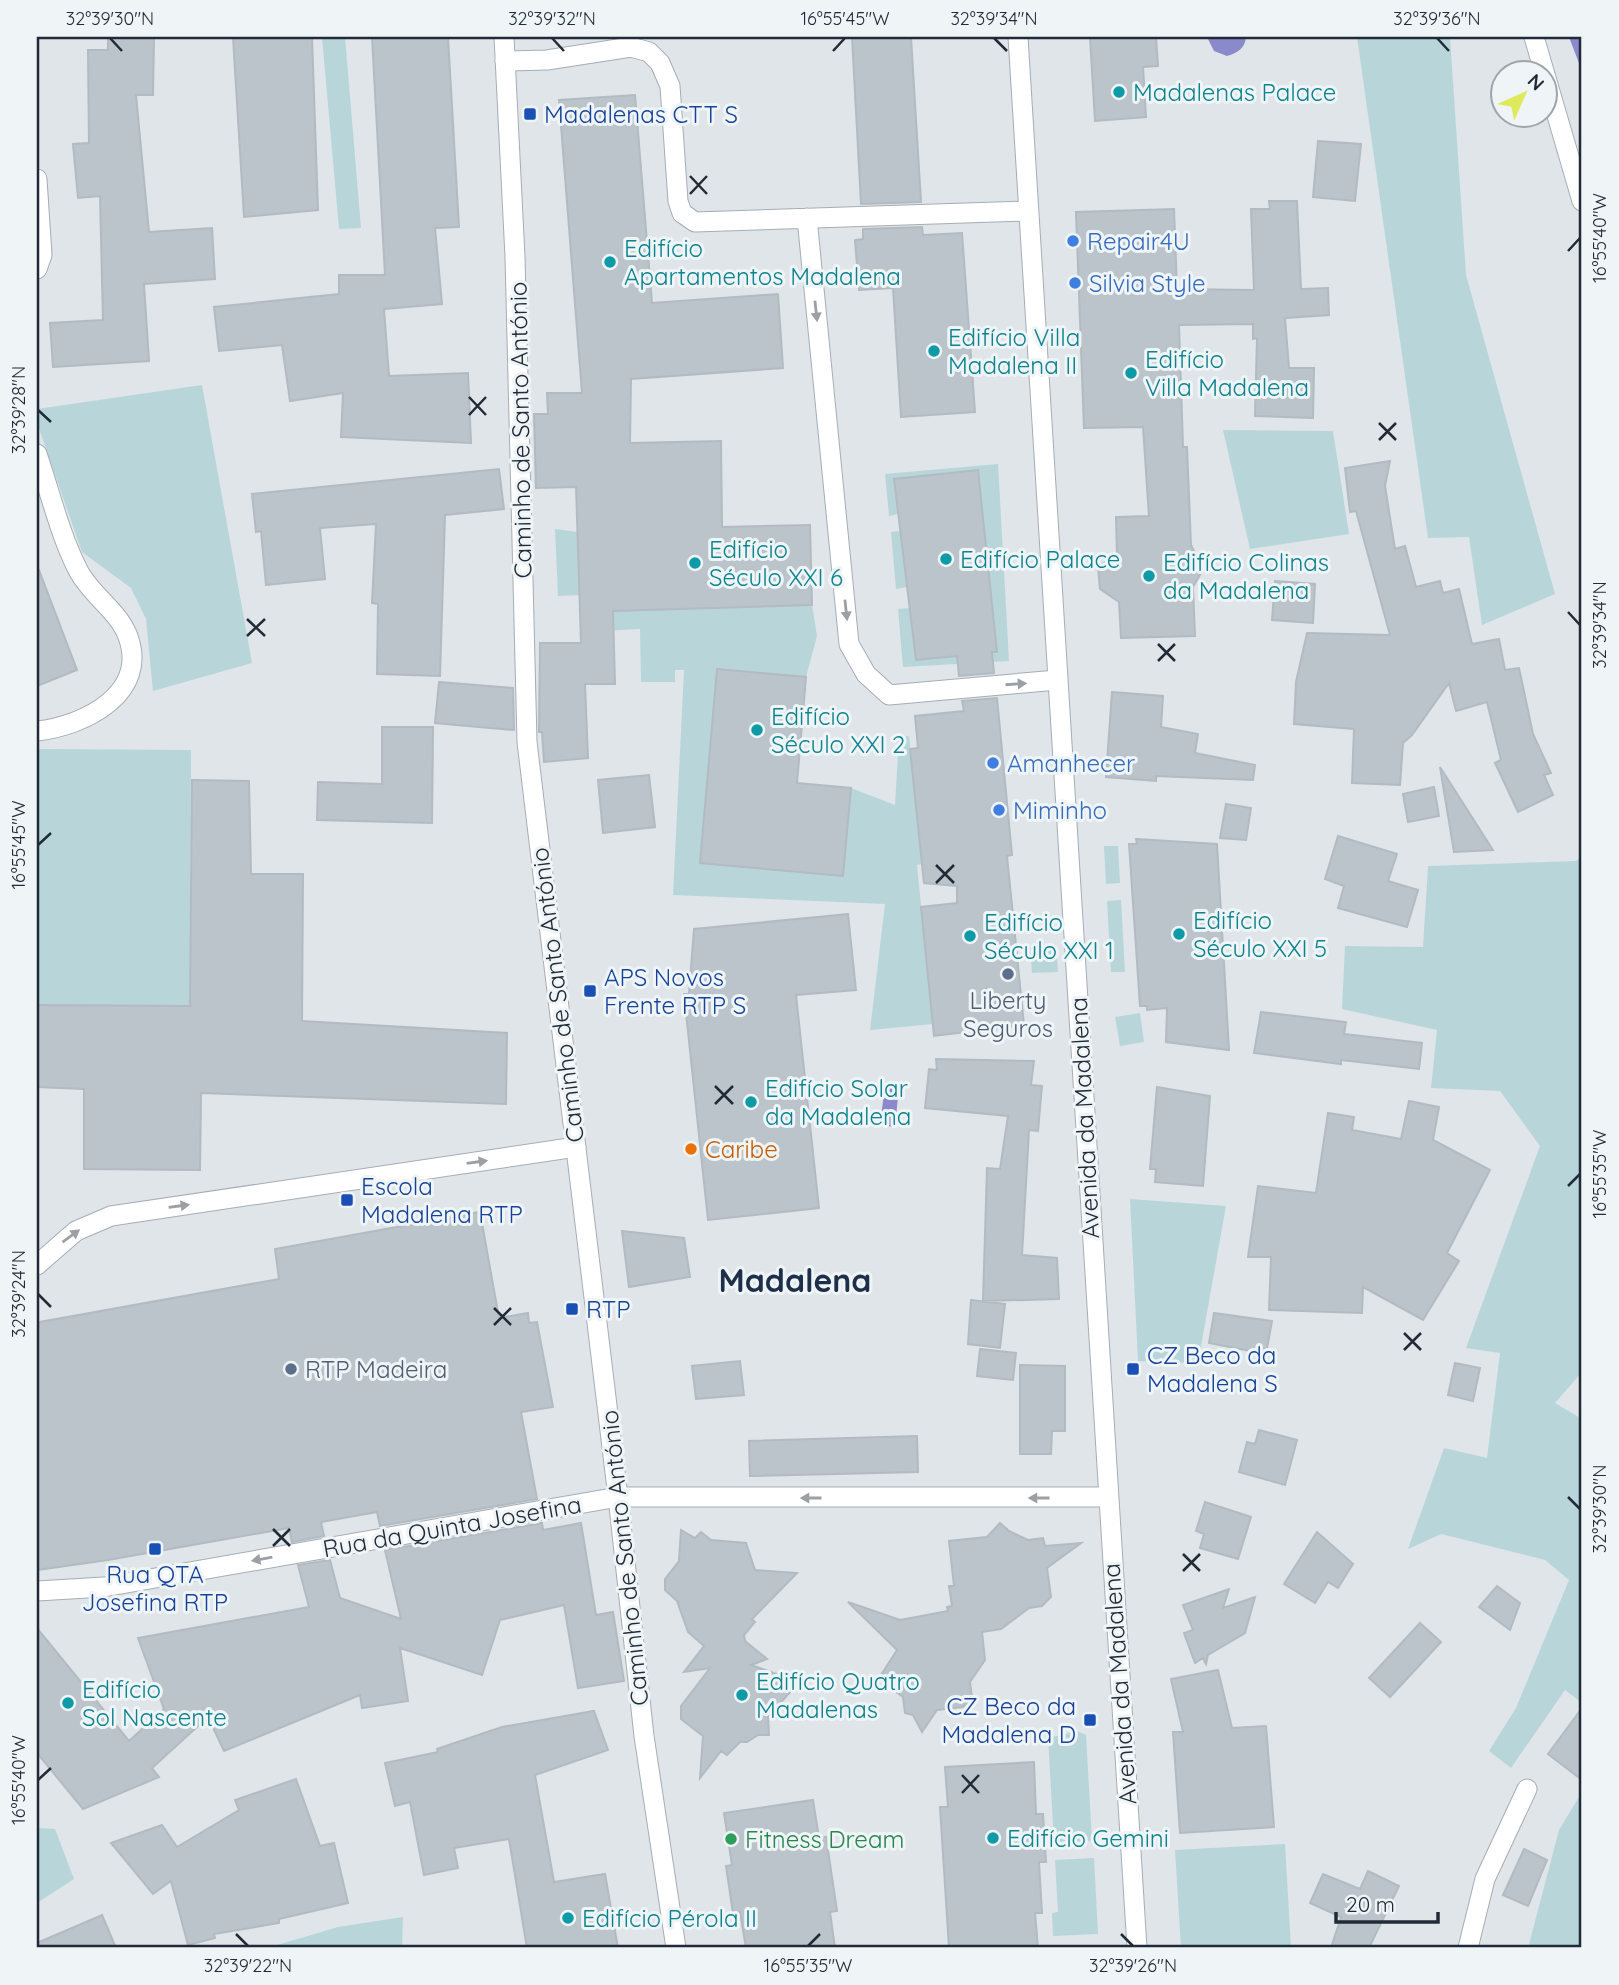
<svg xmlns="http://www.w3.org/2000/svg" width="1619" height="1985" viewBox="0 0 1619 1985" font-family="Quicksand,sans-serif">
  <rect width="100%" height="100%" fill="#dfe5e9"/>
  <path fill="#b8d6da" d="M322,37H345L361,228L339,229Z
    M1357,37H1450L1466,275L1555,594L1482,625L1469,537L1428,538Z
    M202,385L252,663L153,691L146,619L131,588L82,552L37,423V409Z
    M1223,430L1333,431L1349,534L1250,549Z
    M998,464L1009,661L903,667L898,609L910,608L916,660L997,651L978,470L895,479L898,514L889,516L885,474Z
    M555,529L578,532L580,595L558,596Z
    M900,531L907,587L896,589L891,532Z
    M812,605L817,636L806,677L717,669L705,812L851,788L895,805L899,737L909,736L922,864L917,865L933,1024L870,1030L885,904L673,895L684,670H675V682H641L640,629L583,632L581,612Z
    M39,749L191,750L190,1006L37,1005Z
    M1104,846H1118L1120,883L1106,884Z
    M1582,856V1372L1555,1403L1582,1419V1703L1565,1690L1511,1768L1489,1751L1516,1708L1569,1580L1545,1560L1441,1534L1408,1549L1444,1448L1487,1458L1500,1353L1466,1348L1540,1146L1500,1091L1431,1088L1437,1030L1342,1009L1345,946L1423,947L1428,866L1576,861Z
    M1121,900L1125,972H1111L1107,901Z
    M1056,945L1058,972L1032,973L1030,947Z
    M1140,1013L1144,1042L1120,1046L1115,1017Z
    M1130,1199L1226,1206L1198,1363L1138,1361Z
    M1077,1731L1086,1735L1092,1841L1054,1842L1048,1738Z
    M1582,1792V1948H1528L1559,1830Z
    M37,1828L55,1829L74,1879L37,1903Z
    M1285,1844L1291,1948H1181L1175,1850Z
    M1094,1858L1098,1934L1053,1936L1052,1913L1058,1912L1055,1860Z
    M403,1917L402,1948H267L338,1927Z"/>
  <path fill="#8989cc" d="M1207,37H1246C1245,48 1238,53 1227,56L1214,51Z
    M1569,37H1582V71Z
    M885,1085L899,1086L895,1127L880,1125Z"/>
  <path fill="#bbc4ca" stroke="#b2bbc2" stroke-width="2" d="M108,37H154L153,95H136L149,232L212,228L215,279L144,284L149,361L53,367L50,323L103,320L100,196L78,198L73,144L89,143L88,50H108Z
    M233,37H312L318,210L244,217Z
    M372,37H448L459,227L435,228L442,304L384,309L389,376L468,373L471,443L341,437L343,393L290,401L282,345L219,351L214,307L339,294V275H385Z
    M852,37H911L921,202L861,204Z
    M1090,37H1156L1158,66L1143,67L1146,117L1095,121Z
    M635,95L652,303L778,294L783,368L631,379L630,443L721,441L722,527L810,525L812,605L613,611L615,684H585L588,758L544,762L542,732H539L540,643H581L576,487L536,488L534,414H548L547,393H582L559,100Z
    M1318,141L1361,144L1355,201L1313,197Z
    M1269,201H1297L1301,289L1328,288L1329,315L1285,318L1289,368H1314L1313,418L1255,416L1257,338L1253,339V324L1179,325L1183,447H1187L1191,545L1201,565V573L1193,587L1195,636L1121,638L1119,602L1100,589L1098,567L1117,554L1116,517L1149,516L1143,427L1084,428L1076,212L1174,209L1177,289L1254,290L1251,209H1270Z
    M922,227L923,235L962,233L975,412L901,417L893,288L859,290L855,240L863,239V229Z
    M1390,461L1385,486L1395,549L1405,546L1416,587L1440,581L1443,593L1459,589L1472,644L1499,639L1505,670L1519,668L1533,734L1551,773L1544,775L1553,795L1518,812L1495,763L1501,760L1487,702L1456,711L1449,683L1412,735L1403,743L1400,785L1352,783L1354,729L1294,724L1296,682L1307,633L1390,635L1356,511L1350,512L1345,468Z
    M499,469L504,509L445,515L440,676L377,674L378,604L372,603L376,524L320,528L325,579L266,585L261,531L256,532L252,494Z
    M978,470L997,652H992L994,673L959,676L957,656L916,660L894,479Z
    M39,570L77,670L37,686V571Z
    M1275,581L1315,584L1313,623L1272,620Z
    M717,669L806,677L797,783L851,788L843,876L700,863Z
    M439,682L513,688L514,730L435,723Z
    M1112,692L1163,696L1161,727L1198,734L1195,753L1255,765L1253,780L1156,776V781L1106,777Z
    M997,698L1012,855L1007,856L1024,1025L934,1036L921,907L957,903V886L924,883L910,749L918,748L915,716L964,711L962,701Z
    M382,727H433L432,823L317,820L318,782L382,784Z
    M1440,767L1493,850L1454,852Z
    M649,775L655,827L603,833L598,780Z
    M192,780L249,781L251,874H303L302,1021L507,1033L506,1104L201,1093L200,1170L84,1169V1089L37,1087V1005L190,1006Z
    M1434,787L1439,816L1408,822L1403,794Z
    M1226,804L1251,808L1246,840L1220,838Z
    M1338,836L1397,854L1388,881L1418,890L1407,927L1338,908L1344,886L1325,879Z
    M1136,839L1217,844L1229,1050L1166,1042L1167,1008L1147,1010V1006H1140L1129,844H1137Z
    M848,914L856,990L796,995L819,1208L708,1220L684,994H689L694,929Z
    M1261,1012L1346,1022L1344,1034L1422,1043L1419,1069L1341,1060V1064L1254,1053Z
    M936,1059L1034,1061L1031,1085L1042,1086L1038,1131L1029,1130L1022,1255L1057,1258L1059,1299L983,1301L987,1168L1000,1169L1008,1116L925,1108L929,1069L937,1070Z
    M1157,1087L1210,1096L1203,1186L1155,1182L1156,1169H1150Z
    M1409,1101L1439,1107L1433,1140L1490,1170L1447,1253L1459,1261L1423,1320L1363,1287L1362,1313L1269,1310L1271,1257H1248L1258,1186L1316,1193L1328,1113L1354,1117L1352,1130L1401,1139Z
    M480,1212L499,1318L528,1313L529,1323L537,1322L553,1407L521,1412L537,1499L380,1526L377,1512L321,1522L324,1536L292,1542L289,1528L108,1560L37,1570V1331L40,1322L279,1279L275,1249Z
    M622,1231L684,1238L690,1277L629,1287Z
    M971,1300L1005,1304L1000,1348L968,1344Z
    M1214,1313L1272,1321L1266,1354L1209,1343Z
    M980,1349L1016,1353L1013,1380L977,1376Z
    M740,1361L744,1395L696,1399L692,1366Z
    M1455,1363L1480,1368L1473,1401L1448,1395Z
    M1020,1365L1065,1366V1431H1052L1051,1454H1020Z
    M1259,1430L1297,1440L1285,1485L1239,1472L1247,1442L1255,1444Z
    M917,1436L918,1472L750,1476L749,1441Z
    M1205,1502L1251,1517L1238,1559L1200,1548L1204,1534L1196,1531Z
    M542,1523L543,1530L581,1523L596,1615L613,1612L624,1681L578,1688L564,1605L500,1620L482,1675L400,1648L408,1701L362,1708L360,1695L224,1751L208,1717L152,1768L159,1777L83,1809L37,1753V1628L129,1741L164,1709L138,1638L309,1607L298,1565L330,1560L340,1598L401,1619L385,1550Z
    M1000,1523L1009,1531L1028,1540L1043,1538L1045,1546L1081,1543L1047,1568L1051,1597L1042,1606L1029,1608L1001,1629L982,1632L985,1660L970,1682L972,1698L963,1707L937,1710L922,1732L913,1715L905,1713L903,1697L896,1692L893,1682L881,1675L897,1650L848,1602L900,1620L948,1611L947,1607L952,1606L949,1586H954L949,1541L987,1537Z
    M681,1530L695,1538L701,1532L711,1540L746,1543L755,1570L797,1573L752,1619L755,1622L744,1635L745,1641L767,1659L751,1665L799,1682L768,1717L769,1735H758L747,1742H740L727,1755L721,1751L700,1778L703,1736L681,1719V1706L710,1668L684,1672L704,1646L688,1632L677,1601L665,1590V1579L679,1561Z
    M1317,1532L1353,1564L1338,1588L1328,1582L1315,1603L1284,1584Z
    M1497,1586L1520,1603L1510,1630L1479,1607Z
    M1229,1589L1223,1608L1255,1597L1245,1633L1208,1655L1206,1664L1203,1658L1195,1663L1184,1633L1193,1630L1183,1605Z
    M1420,1623L1441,1642L1390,1697L1369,1678Z
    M1218,1670L1232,1728L1266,1726L1274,1827L1180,1833L1173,1732H1183L1171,1679Z
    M1582,1708V1780L1548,1754Z
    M594,1711L608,1750L535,1775L554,1882L605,1874L618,1948H527L509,1839L454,1848L458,1868L424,1875L410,1802L395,1806L385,1763L438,1752L437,1749L502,1727Z
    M1034,1762L1036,1814H1043L1046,1862H1039L1042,1913H1035L1038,1948H949L940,1807H948L945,1767Z
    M296,1779L320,1846L334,1843L348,1903L279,1919V1923L214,1934L215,1938L188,1945L171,1881L153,1894L111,1843L162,1825L177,1847L239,1810L235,1800Z
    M813,1800L819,1838L826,1837L837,1911L830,1912L835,1948H746L740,1912L733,1913L726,1866L732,1865L724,1813Z
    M1524,1849L1547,1860L1528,1906L1503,1895Z
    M1368,1871L1399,1886L1369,1948H1331L1341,1917L1310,1903L1323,1874L1360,1889Z
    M102,1915L116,1948H37V1943Z"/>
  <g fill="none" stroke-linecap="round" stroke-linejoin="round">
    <defs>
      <path id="minor" d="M505,61L547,60L631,47L649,52L660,63L670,86L678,201L682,213L695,222L1028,211
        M37,179L42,255L37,269
        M807,218L849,644L866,674L889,695L1057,680
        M37,454C50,492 60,535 78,570C90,594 117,610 127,634C151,693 84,726 37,731
        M37,1265L76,1231L111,1216L576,1147
        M37,1591L104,1587L618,1497H1107
        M1468,1948L1485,1879L1527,1789"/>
      <path id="tertiary" d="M504,37L515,257L527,742L618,1497L644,1736L676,1948
        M1018,37L1137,1948"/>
      <path id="secondary" d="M1534,37L1582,201"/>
    </defs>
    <use href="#minor" stroke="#a6adb4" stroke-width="21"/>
    <use href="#tertiary" stroke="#a6adb4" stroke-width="21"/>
    <use href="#secondary" stroke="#a4afba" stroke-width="21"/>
    <use href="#minor" stroke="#fff" stroke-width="19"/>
    <use href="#tertiary" stroke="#fff" stroke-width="19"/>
    <use href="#secondary" stroke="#fff" stroke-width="19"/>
  </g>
  <defs><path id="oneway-solid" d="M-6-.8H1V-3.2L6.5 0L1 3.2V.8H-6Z" transform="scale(1.75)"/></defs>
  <g fill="#9ba0a5">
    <use href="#oneway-solid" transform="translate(816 311) rotate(84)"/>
    <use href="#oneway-solid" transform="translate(846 610) rotate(84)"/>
    <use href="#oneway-solid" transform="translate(1016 684) rotate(-4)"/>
    <use href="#oneway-solid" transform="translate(477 1162) rotate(-8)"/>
    <use href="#oneway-solid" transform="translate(179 1206) rotate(-8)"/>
    <use href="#oneway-solid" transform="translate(71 1236) rotate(-36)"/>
    <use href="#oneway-solid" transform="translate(811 1498) rotate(180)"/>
    <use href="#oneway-solid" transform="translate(1039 1498) rotate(-180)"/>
    <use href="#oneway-solid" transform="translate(262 1559) rotate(170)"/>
  </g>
  <path fill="none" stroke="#212b38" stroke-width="2.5" d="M110,38L122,51M552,38L564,51M994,38L1007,51M1437,38L1449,51M833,51L845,38M690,176L707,194M690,194L707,176M1568,251L1580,238M469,397L486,415M38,410L51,422M469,415L486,397M1379,423L1396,440M1379,440L1396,423M1568,612L1580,625M247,619L265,636M247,636L265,619M1158,644L1175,661M1158,661L1175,644M38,845L51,833M936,865L954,883M936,883L954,865M715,1086L733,1104M715,1104L733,1086M1568,1186L1580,1174M38,1294L51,1307M494,1308L511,1325M494,1325L511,1308M1404,1333L1421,1350M1404,1350L1421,1333M1568,1497L1580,1509M273,1529L290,1546M273,1546L290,1529M1183,1554L1200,1571M1183,1571L1200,1554M962,1775L979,1793M38,1780L51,1768M962,1793L979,1775M236,1934L248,1946M1121,1934L1133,1946M808,1946L820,1934"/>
  <g fill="#0f9aa8" stroke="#eff4f6" stroke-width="2.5">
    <circle cx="1119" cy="92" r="7"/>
    <circle cx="610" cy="262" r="7"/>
    <circle cx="934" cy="351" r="7"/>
    <circle cx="1131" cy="373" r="7"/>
    <circle cx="946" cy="559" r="7"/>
    <circle cx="695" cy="563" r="7"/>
    <circle cx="1149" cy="576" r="7"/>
    <circle cx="757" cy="730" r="7"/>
    <circle cx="1179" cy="934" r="7"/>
    <circle cx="970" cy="936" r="7"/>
    <circle cx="751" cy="1102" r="7"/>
    <circle cx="742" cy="1695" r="7"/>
    <circle cx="68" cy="1703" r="7"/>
    <circle cx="993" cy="1838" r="7"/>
    <circle cx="568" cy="1918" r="7"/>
  </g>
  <g fill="#1a4fb4" stroke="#eff4f6" stroke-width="2.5">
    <rect x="523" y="107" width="14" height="14" rx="3.5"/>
    <rect x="583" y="984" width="14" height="14" rx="3.5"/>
    <rect x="340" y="1193" width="14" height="14" rx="3.5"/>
    <rect x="565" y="1302" width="14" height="14" rx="3.5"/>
    <rect x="1126" y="1362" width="14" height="14" rx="3.5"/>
    <rect x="148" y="1542" width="14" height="14" rx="3.5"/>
    <rect x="1083" y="1713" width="14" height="14" rx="3.5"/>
  </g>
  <g fill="#3f7fe0" stroke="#eff4f6" stroke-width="2.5">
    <circle cx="1073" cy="241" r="7"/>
    <circle cx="1075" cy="283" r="7"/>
    <circle cx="993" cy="763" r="7"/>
    <circle cx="999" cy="810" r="7"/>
  </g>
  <g fill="#5c6f8a" stroke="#eff4f6" stroke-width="2.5">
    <circle cx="1008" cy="974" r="7"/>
    <circle cx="291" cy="1369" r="7"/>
  </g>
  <circle fill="#e8710a" stroke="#eff4f6" stroke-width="2.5" cx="691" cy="1149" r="7"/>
  <circle fill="#2e9e5b" stroke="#eff4f6" stroke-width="2.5" cx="731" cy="1839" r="7"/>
  <g text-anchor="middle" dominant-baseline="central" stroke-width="6" stroke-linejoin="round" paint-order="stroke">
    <g font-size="24" fill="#0d838f" stroke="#eff4f6" text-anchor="start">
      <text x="1133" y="92">Madalenas Palace</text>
      <text x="624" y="248">Edifício<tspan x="624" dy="28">Apartamentos Madalena</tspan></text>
      <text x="948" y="337">Edifício Villa<tspan x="948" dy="28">Madalena II</tspan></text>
      <text x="1145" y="359">Edifício<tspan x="1145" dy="28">Villa Madalena</tspan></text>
      <text x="709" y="549">Edifício<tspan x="709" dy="28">Século XXI 6</tspan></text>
      <text x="960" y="559">Edifício Palace</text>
      <text x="1163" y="562">Edifício Colinas<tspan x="1163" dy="28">da Madalena</tspan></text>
      <text x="771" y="716">Edifício<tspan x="771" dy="28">Século XXI 2</tspan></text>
      <text x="1193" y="920">Edifício<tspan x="1193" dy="28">Século XXI 5</tspan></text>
      <text x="984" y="922">Edifício<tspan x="984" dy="28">Século XXI 1</tspan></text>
      <text x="765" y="1088">Edifício Solar<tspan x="765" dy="28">da Madalena</tspan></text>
      <text x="756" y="1681">Edifício Quatro<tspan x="756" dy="28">Madalenas</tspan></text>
      <text x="82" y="1689">Edifício<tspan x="82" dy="28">Sol Nascente</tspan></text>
      <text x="1007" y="1838">Edifício Gemini</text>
      <text x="582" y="1918">Edifício Pérola II</text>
    </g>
    <g font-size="24" fill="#164399" stroke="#eff4f6" text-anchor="start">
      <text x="544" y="114">Madalenas CTT S</text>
      <text x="604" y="977">APS Novos<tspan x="604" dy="28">Frente RTP S</tspan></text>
      <text x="361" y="1186">Escola<tspan x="361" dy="28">Madalena RTP</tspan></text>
      <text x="586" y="1309">RTP</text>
      <text x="1147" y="1355">CZ Beco da<tspan x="1147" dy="28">Madalena S</tspan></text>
      <text x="155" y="1574" text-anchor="middle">Rua QTA<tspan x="155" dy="28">Josefina RTP</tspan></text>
      <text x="1076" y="1706" text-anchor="end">CZ Beco da<tspan x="1076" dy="28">Madalena D</tspan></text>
    </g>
    <g font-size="24" fill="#366cbe" stroke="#eff4f6" text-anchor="start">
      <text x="1087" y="241">Repair4U</text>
      <text x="1089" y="283">Silvia Style</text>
      <text x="1007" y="763">Amanhecer</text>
      <text x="1013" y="810">Miminho</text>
    </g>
    <g font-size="24" fill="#212b38" stroke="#eff4f6">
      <text transform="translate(520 430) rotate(-91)">Caminho de Santo António</text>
      <text transform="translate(557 995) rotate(-97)">Caminho de Santo António</text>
      <text transform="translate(1084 1118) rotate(-93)">Avenida da Madalena</text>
      <text transform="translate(452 1526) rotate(-10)">Rua da Quinta Josefina</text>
      <text transform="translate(624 1558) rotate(-96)">Caminho de Santo António</text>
      <text transform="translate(1119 1684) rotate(-94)">Avenida da Madalena</text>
    </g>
    <g font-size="24" fill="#4e5e75" stroke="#eff4f6">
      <text x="1008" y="1000">Liberty<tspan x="1008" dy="28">Seguros</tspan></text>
      <text x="305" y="1369" text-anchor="start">RTP Madeira</text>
    </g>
    <g font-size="24" fill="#c56008" stroke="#eff4f6" text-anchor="start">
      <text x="705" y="1149">Caribe</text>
    </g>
    <g font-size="24" fill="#27864d" stroke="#eff4f6" text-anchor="start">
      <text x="745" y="1839">Fitness Dream</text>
    </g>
    <g font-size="32" font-weight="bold" fill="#1e2f49" stroke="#eff4f6">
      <text x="795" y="1280">Madalena</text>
    </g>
  </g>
  <rect width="1619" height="1985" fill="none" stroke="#eff4f6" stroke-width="77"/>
  <g transform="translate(1524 94) rotate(45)"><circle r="33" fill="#eff4f6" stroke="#9da4aa" stroke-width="2"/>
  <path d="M0-5L12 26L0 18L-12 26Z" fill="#deea5c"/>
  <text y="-10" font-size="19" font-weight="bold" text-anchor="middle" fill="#212b38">N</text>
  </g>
  <path d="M1336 1912v10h102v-10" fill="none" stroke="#212b38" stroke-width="3.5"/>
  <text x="1346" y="1912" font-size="21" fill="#212b38" stroke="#eff4f6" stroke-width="5" paint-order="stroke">20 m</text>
  <rect x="38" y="38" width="1542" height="1908" fill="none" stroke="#212b38" stroke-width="2.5"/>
  <g font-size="18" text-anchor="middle" fill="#212b38">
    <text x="110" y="25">32°39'30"N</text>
    <text x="552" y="25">32°39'32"N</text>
    <text x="845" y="25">16°55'45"W</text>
    <text x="994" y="25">32°39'34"N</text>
    <text x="1437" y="25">32°39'36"N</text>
    <text transform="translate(1600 238) rotate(-90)" y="6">16°55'40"W</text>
    <text transform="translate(19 410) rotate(-90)" y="6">32°39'28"N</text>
    <text transform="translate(1600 625) rotate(-90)" y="6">32°39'34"N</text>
    <text transform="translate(19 845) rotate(-90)" y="6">16°55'45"W</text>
    <text transform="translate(1600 1174) rotate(-90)" y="6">16°55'35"W</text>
    <text transform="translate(19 1294) rotate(-90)" y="6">32°39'24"N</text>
    <text transform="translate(1600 1509) rotate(-90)" y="6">32°39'30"N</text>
    <text transform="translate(19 1780) rotate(-90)" y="6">16°55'40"W</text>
    <text x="248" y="1972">32°39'22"N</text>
    <text x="808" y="1972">16°55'35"W</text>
    <text x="1133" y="1972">32°39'26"N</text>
  </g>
</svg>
